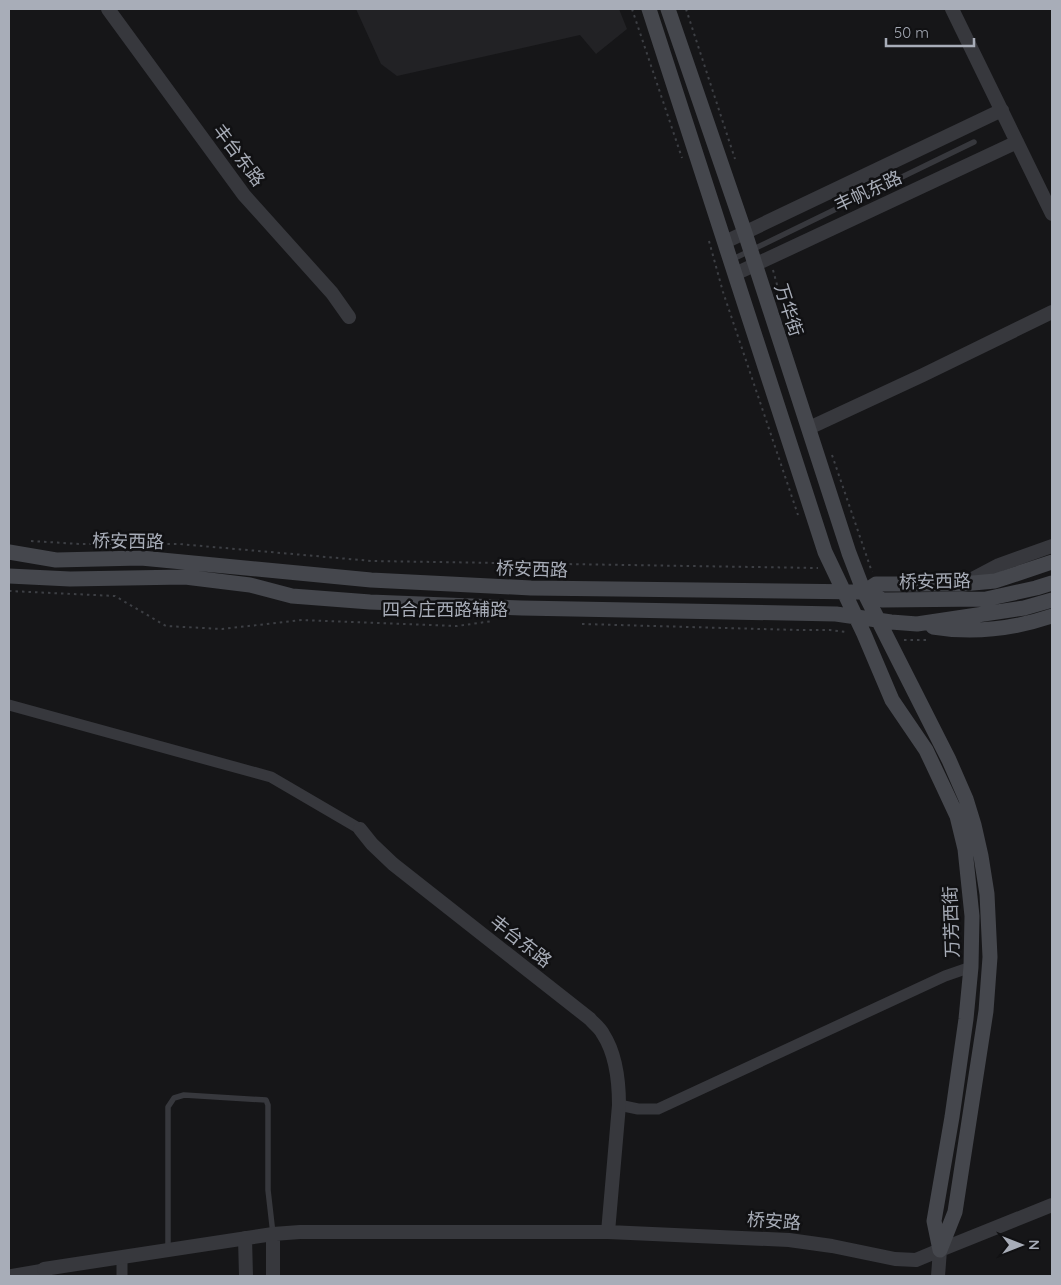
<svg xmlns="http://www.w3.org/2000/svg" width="1061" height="1285" viewBox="0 0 1061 1285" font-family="Quicksand,'Noto Sans SC',sans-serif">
  <rect width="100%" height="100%" fill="#161618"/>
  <path fill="#222225" d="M356,9H619L627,29L596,54L580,35L397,76L381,64Z"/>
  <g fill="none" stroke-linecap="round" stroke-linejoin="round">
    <path stroke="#3d3f44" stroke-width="2" stroke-dasharray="2.5 4" stroke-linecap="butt" d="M632,9L682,158
      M686,9L735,159
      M709,241L723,292L798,515
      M773,270L779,292
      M832,455L872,572
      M31,541L80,544H179L372,561L818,568
      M9,591L115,596L166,626L222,629L302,620L457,626L493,621
      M582,624L797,630H830L847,632
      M904,640H929"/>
    <path stroke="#37383d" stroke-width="5.5" d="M731,260L974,142
      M168,1250V1107L174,1098L184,1095L266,1100L268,1105V1190L273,1234"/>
    <path stroke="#37383d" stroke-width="11" d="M9,705L271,777L360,829
      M619,1105L638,1109H658L945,976L971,967
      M122,1257V1276
      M9,1275L44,1269"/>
    <path stroke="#37383d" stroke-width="14" d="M108,9L244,195L332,293L349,317
      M952,9L1052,214
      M725,242L1002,110
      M735,274L1017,142
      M809,428L923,375L1052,312
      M963,584L999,565L1052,546
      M360,829L372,844L393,864L590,1019C594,1024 600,1028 603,1034C616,1054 619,1082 619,1105L608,1232L789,1240L832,1246L895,1259L916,1260L940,1250L1052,1205
      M273,1234V1276
      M245,1238L246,1276
      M44,1269L273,1234L300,1232H608
      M938,1276L940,1250"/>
    <path stroke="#45474d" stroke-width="15" d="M649,9L825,552L864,634L892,700L926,750L943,786L957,816L965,849L972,916L971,967L966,1019L952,1117L934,1221L940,1250
      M668,9L745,233L849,553L864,592L949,760L966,799L974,825L981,856L987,894L990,957L986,1011L955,1212L940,1250
      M9,552L56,560L141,558L371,580L531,588L864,592L883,600L986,599L1036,588L1052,583
      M9,576L70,579L185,577L250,585L292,596L370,602L522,608L836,614L891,622L917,624L1024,608L1052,600
      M864,592L876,584H962L995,581L1052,562
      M933,627C974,634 1013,629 1052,616"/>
  </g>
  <g text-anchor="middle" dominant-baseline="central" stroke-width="5" stroke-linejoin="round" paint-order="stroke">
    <g font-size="18" fill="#a8adb8" stroke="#111113">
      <text transform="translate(239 155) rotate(53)">丰台东路</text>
      <text transform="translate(868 191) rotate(-25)">丰帆东路</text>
      <text transform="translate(789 310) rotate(72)">万华街</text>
      <text transform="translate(128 541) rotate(1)">桥安西路</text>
      <text transform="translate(532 569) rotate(2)">桥安西路</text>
      <text transform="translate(935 581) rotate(-1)">桥安西路</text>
      <text x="445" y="609">四合庄西路辅路</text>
      <text transform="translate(951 922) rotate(-92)">万芳西街</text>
      <text transform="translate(521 941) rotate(38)">丰台东路</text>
      <text transform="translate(774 1221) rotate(4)">桥安路</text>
    </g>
  </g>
  <rect width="1061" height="1285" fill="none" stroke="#a8adb8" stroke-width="20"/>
  <g transform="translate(1021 1245) rotate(90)" stroke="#111113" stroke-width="4" paint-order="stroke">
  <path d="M0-4L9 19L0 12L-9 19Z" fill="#a8adb8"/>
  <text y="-8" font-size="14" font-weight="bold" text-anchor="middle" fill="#a8adb8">N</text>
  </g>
  <path d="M886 38v8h88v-8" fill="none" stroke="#a8adb8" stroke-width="2.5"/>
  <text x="894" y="38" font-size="15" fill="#a8adb8" stroke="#111113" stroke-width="4" paint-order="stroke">50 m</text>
</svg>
